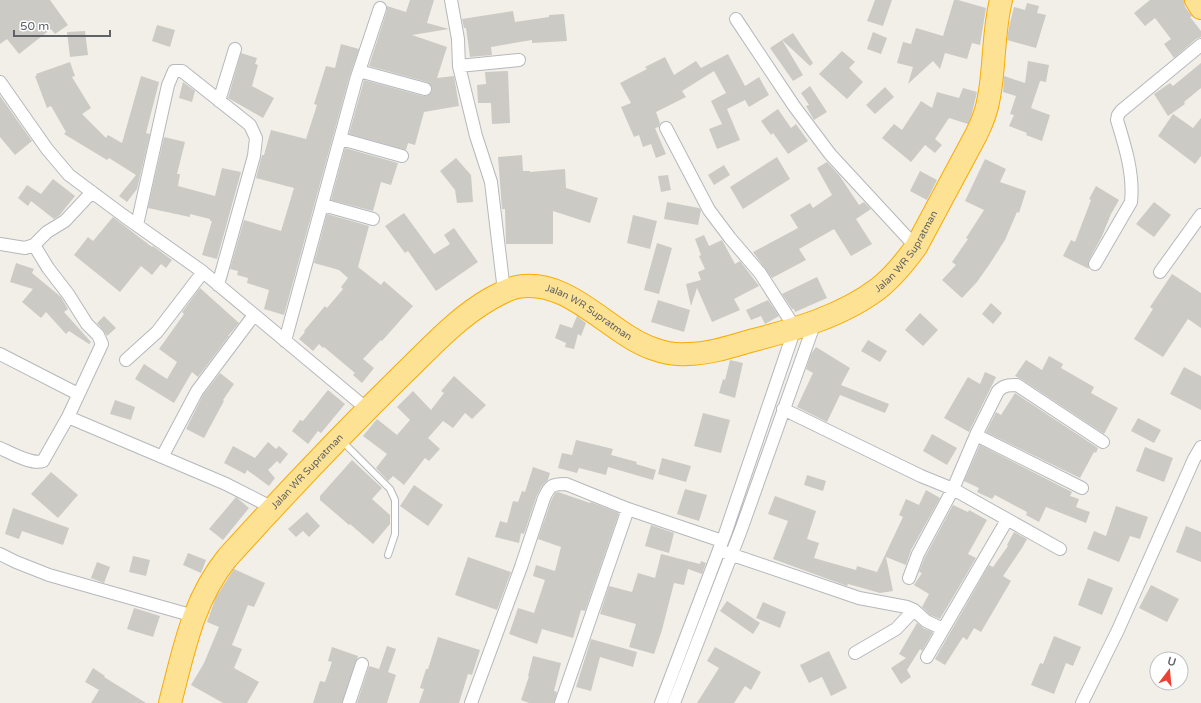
<svg xmlns="http://www.w3.org/2000/svg" width="1201" height="703" viewBox="0 0 1201 703" font-family="'Varela Round',sans-serif">
  <rect width="100%" height="100%" fill="#f1efe8"/>
  <path fill="#cccac5" d="M0,0H50L68,25L55,34L51,29L19,54L7,39L0,44Z
    M410,0H434L427,23L449,29L412,35L447,47L437,78L454,76L459,106L424,112L415,145L408,143L406,150L349,134L364,80L423,96H427L432,91V87L427,82L369,66L387,10V6L406,12Z
    M875,0H892L883,26L867,21Z
    M954,0H958L986,8L980,45L972,43L967,59L945,53L940,69L933,61L908,84L913,67L897,63L903,42L911,44L916,28L943,36Z
    M1150,0H1184L1185,7L1192,16L1190,17L1201,31V37L1196,39L1174,58L1164,44L1171,39L1155,18L1145,26L1134,13Z
    M1027,3L1039,6L1037,13L1046,15L1036,48L1007,40L1009,27L1014,7L1025,10Z
    M513,11L515,22L549,17V15L564,14L567,41L532,43V40L491,47L492,55L470,57L466,28H464L462,19Z
    M157,25L175,30L170,47L152,41Z
    M85,31L88,55L70,57L67,32Z
    M873,32L887,38L881,54L867,49Z
    M793,33L813,63L810,66L782,40Z
    M782,40L803,75L793,81L770,48Z
    M341,44L359,49L349,78L284,315L264,309L269,290L247,283L248,278L237,275L238,271L230,269L244,220L281,231L294,188L256,178L262,155H264L271,130L306,139L317,105L314,104L326,66L335,68Z
    M842,51L855,62L849,68L863,82L847,99L819,74Z
    M241,53L257,58L255,64L258,65L252,86L274,98L263,118L228,98Z
    M728,54L745,86L759,77L769,95L749,107L745,100L727,109L740,140L717,149L709,129L722,124L711,101L726,93L714,71L682,91L686,97L656,112L660,123L659,127L655,128L666,154L656,158L651,144L643,147L639,135L634,137L621,107L631,103L620,83L647,69L645,67L665,57L674,75L696,61L701,68Z
    M1028,61L1049,65L1046,82L1040,81L1031,108L1050,115L1042,141L1026,135L1027,133L1009,126L1014,115L1010,114L1016,96L1003,92L1004,76L1025,83Z
    M70,62L75,76L72,77L91,108L82,114L106,138L108,135L122,143L141,76L159,82L146,133L150,134L137,189L127,202L119,196L136,175L109,158L107,160L64,134L66,132L51,106L47,108L35,76H37L36,74Z
    M1201,63V88L1184,102L1185,104L1168,116L1154,94L1170,83L1173,86Z
    M508,71L510,123L492,124L491,103H478L477,85L486,84L485,72Z
    M183,82L195,91L192,102L179,98Z
    M810,86L827,112L814,120L806,106L809,105L801,93Z
    M885,87L894,97L875,114L866,105Z
    M963,88L977,92L971,117L968,124L949,118L935,139L942,145L935,153L925,145L911,162L882,138L894,124L902,130L921,101L932,108L937,92L959,98Z
    M0,96L32,141L15,155L0,137Z
    M778,109L791,128L796,124L808,141L788,154L773,133L771,135L761,121Z
    M1173,114L1193,128L1201,118V156L1195,164L1158,136Z
    M164,137L185,142L177,174H180L178,186L215,196L222,168L241,172L217,259L202,255L212,221H210V219L190,214V217L148,208Z
    M345,148L398,163L391,185L381,182L373,211L331,200Z
    M522,155L523,171H530V172L565,169L566,188L598,198L590,223L553,211V244H506L505,209H502L498,157Z
    M777,157L790,179L743,209L730,187Z
    M456,158L471,175L473,202L457,203L455,190L440,171Z
    M985,159L1006,169L1000,182L1026,191L1019,213L1017,212L1005,240L989,265L977,282L962,298L942,280L956,265L952,262L968,239L966,238L984,210L965,201Z
    M827,162L839,175L859,205L864,202L871,209L856,219L872,244L851,256L834,229L799,249L806,260L772,278L753,252L798,228L790,215L810,203L813,208L832,195L817,168Z
    M724,165L730,175L714,185L708,175Z
    M920,171L937,180L927,200L910,191Z
    M668,175L671,190L661,192L658,176Z
    M53,179L75,196L59,216L54,219L31,201L28,206L18,198L27,185L41,194Z
    M1096,186L1119,200L1111,214L1102,236L1089,260L1088,264L1089,269L1063,256L1071,240L1075,242L1091,200L1089,199Z
    M667,202L699,208L701,210L698,225L664,219Z
    M1154,202L1171,215L1154,237L1136,224Z
    M404,213L434,254L450,244L444,235L454,228L478,262L436,291L408,251L405,253L385,226Z
    M327,214L369,226L358,267L381,285L384,281L413,306L382,341L381,340L363,359L374,368L362,383L353,375L355,373L324,347L323,348L319,344L313,351L299,339L305,332L304,331L325,306L327,308L343,289L341,287L348,278L339,270L314,263Z
    M633,215L657,221L650,249L627,243Z
    M113,217L152,247L153,246L172,260L166,268L161,264L152,275L141,266L120,292L74,255L88,237L93,241Z
    M704,235L709,246L722,240L735,264L740,261L759,286L734,299L740,310L712,322L697,288L691,306L686,284L701,280L698,272L705,269L699,256L701,255L695,239Z
    M657,243L672,248L659,294L644,290Z
    M16,263L34,269L32,273L61,297L68,309L64,312L91,342L89,344L69,331L66,334L46,312L41,318L22,302L33,289L10,282Z
    M1172,274L1201,293V328L1188,319L1163,357L1134,339L1153,309L1150,307Z
    M817,277L827,298L795,312L794,309H792L782,294Z
    M200,288L239,323L228,336H229L198,377L192,372L174,403L135,379L144,364L167,379L177,362L159,349L184,314L182,312Z
    M658,300L690,310L684,332L651,322Z
    M768,300L779,316L765,324L761,316L751,320L746,310Z
    M991,303L1002,313L993,324L982,314Z
    M920,313L938,330L923,346L905,330Z
    M104,316L116,328L107,336L103,330L97,323Z
    M577,316L586,323L581,336L578,334L574,349L565,347L566,343L555,338L560,324L572,328Z
    M868,340L887,351L880,362L861,351Z
    M816,347L850,368L841,385L889,404L885,413L840,395L827,422L797,407L813,373L806,369L811,354Z
    M1049,356L1063,364L1061,368L1094,387L1091,393L1118,408L1104,434L1021,379L1015,376L1026,360L1042,370Z
    M730,360L743,363L735,398L719,393L723,379L725,380Z
    M1184,367L1201,376V410L1170,394Z
    M985,372L996,377L969,432L944,418L968,377L980,384Z
    M220,373L234,384L223,400L224,401L204,438L186,429L203,395Z
    M454,376L486,405L472,419L465,413L453,428L443,421L428,438L440,449L429,461L425,458L404,485L393,476L388,481L376,468L387,454L363,436L377,419L397,435L410,420L397,407L413,391L431,410L444,393L441,391Z
    M328,390L345,404L321,433L318,431L308,444L292,431L300,420L303,421Z
    M1015,393L1098,448L1096,453L1094,452L1080,478L986,432L996,412L1001,415Z
    M115,400L135,407L131,420L110,414Z
    M703,413L730,420L721,453L694,446Z
    M1138,418L1161,430L1154,443L1131,431Z
    M932,434L957,448L947,465L923,451Z
    M576,440L613,449L611,455L637,462L636,464L656,470L653,480L608,467L606,475L579,468L577,473L558,468L562,453L572,455Z
    M268,442L276,449L279,446L288,454L280,464L277,461L268,470L275,478L269,486L247,470L245,474L224,463L233,446L255,458Z
    M980,445L1072,492L1070,496L1079,499L1076,507L1090,512L1086,523L1046,507L1039,522L1026,515L1027,512L995,495L992,499L977,492L979,488L964,481Z
    M1145,447L1173,458L1164,482L1136,471Z
    M662,458L691,466L686,482L658,474Z
    M352,460L382,488L372,499L390,515V524L373,544L350,524L349,525L320,500V496Z
    M533,467L550,473L548,480L542,486L537,495L524,534L521,533L519,543L495,537L500,521L507,523L513,501L518,502L522,491L525,492Z
    M51,472L78,495L58,518L31,494Z
    M807,475L826,481L823,491L804,485Z
    M414,485L443,505L428,526L400,506Z
    M685,489L707,495L699,521L677,514Z
    M926,490L940,498L911,550L906,565L886,557L893,591L880,593L848,584L847,586L773,559L788,521L768,514L775,496L816,511L807,539L819,543L814,558L856,570L857,566L877,572L903,517L899,515L906,499L919,505Z
    M558,492L590,503L591,502L619,513L585,611L581,610L573,638L542,629L537,644L509,634L518,608L534,613L545,580L533,576L536,565L555,571L561,547L538,539L551,501L555,493Z
    M236,497L249,508L223,540L209,529Z
    M953,505L968,512L969,510L987,520L968,554L976,558L940,619L930,615L922,607L929,594L914,585L922,573L919,572L925,557Z
    M1116,506L1148,517L1140,539L1130,536L1119,562L1087,549L1094,531L1106,536Z
    M13,508L69,528L63,545L22,531L19,539L5,534Z
    M307,512L320,526L309,537L303,531L296,537L288,529Z
    M651,525L674,533L669,553L645,546Z
    M1186,526L1201,532V562L1176,552Z
    M1014,532L1027,539L1022,548L1003,576L1011,581L981,632L974,628L967,640L963,637L945,665L935,659L989,565L993,567L1008,546L1007,545Z
    M188,553L206,560L201,573L183,565Z
    M661,554L700,564L701,561L706,563L702,574L688,569L684,585L674,583L662,630L654,654L629,647L636,624L600,614L609,586L632,592L638,573L655,578Z
    M133,556L150,560L146,576L129,572Z
    M468,557L511,572L497,610L455,595Z
    M97,562L110,567L104,583L91,578Z
    M234,569L265,583L254,607L248,605L232,645L242,649L234,668L259,682L247,703H223L191,685L204,663L219,627L207,622L216,597Z
    M1088,578L1113,588L1102,615L1078,605Z
    M1151,585L1179,599L1167,622L1139,608Z
    M727,601L760,623L753,634L720,611Z
    M763,602L786,612L780,628L756,618Z
    M134,608L160,616L153,637L127,629Z
    M917,623L923,628L933,632L922,651L920,649L907,670L911,677L901,684L891,668L906,658L899,654Z
    M1054,636L1081,647L1073,666L1066,663L1054,694L1031,685L1040,663L1043,664Z
    M438,637L480,650L472,675L468,674L459,703H419L424,689L420,688L426,669H428Z
    M591,639L637,652L633,667L600,657L591,691L576,687Z
    M387,646L396,649L388,672L396,675L387,703H357L369,666L379,669Z
    M332,647L358,656L342,703H313L320,681L325,682L332,662L328,661Z
    M715,647L761,672L751,690L745,686L734,703H697L719,668L707,661Z
    M829,651L847,688L831,696L822,677L809,683L800,665Z
    M533,656L561,663L554,691L557,692L554,703H529L521,700L529,676H528Z
    M93,668L105,676L104,677L146,703H91L99,690L85,682Z"/>
  <g fill="none" stroke-linecap="round" stroke-linejoin="round">
    <defs>
      <path id="lane" d="M342,441L390,489L395,500V534L388,555"/>
      <path id="street" d="M451,0L458,39L459,66L476,136L491,182L504,291
        M736,19L794,106L830,154L916,247
        M459,66L519,60
        M359,71L425,89
        M0,82L47,149L69,175L124,216L203,272L367,409
        M219,101L235,49
        M341,139L402,156
        M323,205L373,219
        M137,225L168,85L174,71H182L250,125L256,138L254,156L218,285
        M0,244L25,248L34,245L47,232L65,221L92,192
        M1095,264L1131,202C1134,174 1125,146 1117,120L1118,115L1121,111L1201,45
        M1160,272L1201,215
        M285,341L356,80L380,8
        M0,354L78,394
        M126,360L157,332L203,272
        M783,409L921,476L953,489L1060,549
        M68,417L226,484L273,508
        M976,435L1082,488
        M0,448C11,453 32,465 43,461L68,417L102,344L98,335L87,324L68,294L48,268L34,245
        M162,457L197,391L254,315
        M724,552L859,598L907,607L914,610L926,621L943,629
        M0,554L16,562L49,575L194,616
        M909,578L918,554L953,489L976,435L998,391C1004,385 1009,385 1017,385L1103,442
        M855,653L896,629L914,610
        M927,657L1007,520
        M349,703L362,664
        M471,703L521,567L544,498C550,485 552,484 566,484L628,509L722,541
        M561,703L628,509
        M661,703L725,534L795,328L760,273L730,238L709,210L666,128
        M674,703L741,530L815,322
        M1082,703L1118,630L1194,459L1201,447"/>
      <g id="highway">
        <path d="M1196,0L1201,8"/>
        <path id="s1" d="M170,703C184,650 192,602 227,558C284,495 343,433 403,374C431,347 457,318 490,299C499,294 508,289 517,287C570,277 610,335 654,349C665,353 676,355 687,354C708,354 730,347 750,341C793,330 843,316 879,288C893,277 905,262 916,247L976,135C982,123 987,111 989,97C995,65 993,32 1001,0"/>
      </g>
    </defs>
    <use href="#lane" stroke="#b5b8bc" stroke-width="8"/>
    <use href="#street" stroke="#b5b8bc" stroke-width="14"/>
    <use href="#highway" stroke="#f9ab00" stroke-width="24"/>
    <use href="#lane" stroke="#fff" stroke-width="6"/>
    <use href="#street" stroke="#fff" stroke-width="12"/>
    <use href="#highway" stroke="#fde293" stroke-width="22"/>
  </g>
  <g text-anchor="middle" dominant-baseline="central" stroke-width="3.5" stroke-linejoin="round" paint-order="stroke">
    <g font-size="10" fill="#5f6368" stroke="#fff">
      <text stroke="none"><textPath href="#s1" startOffset="995">Jalan WR Supratman</textPath></text>
      <text stroke="none"><textPath href="#s1" startOffset="635">Jalan WR Supratman</textPath></text>
      <text stroke="none"><textPath href="#s1" startOffset="275">Jalan WR Supratman</textPath></text>
    </g>
  </g>
  <g transform="translate(1169 671) rotate(16)"><circle r="19" fill="#ffffff" stroke="#bfc1c3"/>
  <path d="M0-3L7 15L0 10L-7 15Z" fill="#ea4335"/>
  <text y="-6" font-size="11" font-weight="bold" text-anchor="middle" fill="#5f6368">U</text>
  </g>
  <path d="M14 30v6h96v-6" fill="none" stroke="#5f6368" stroke-width="2"/>
  <text x="20" y="30" font-size="12" fill="#5f6368" stroke="#ffffff" stroke-width="3" paint-order="stroke">50 m</text>
</svg>
